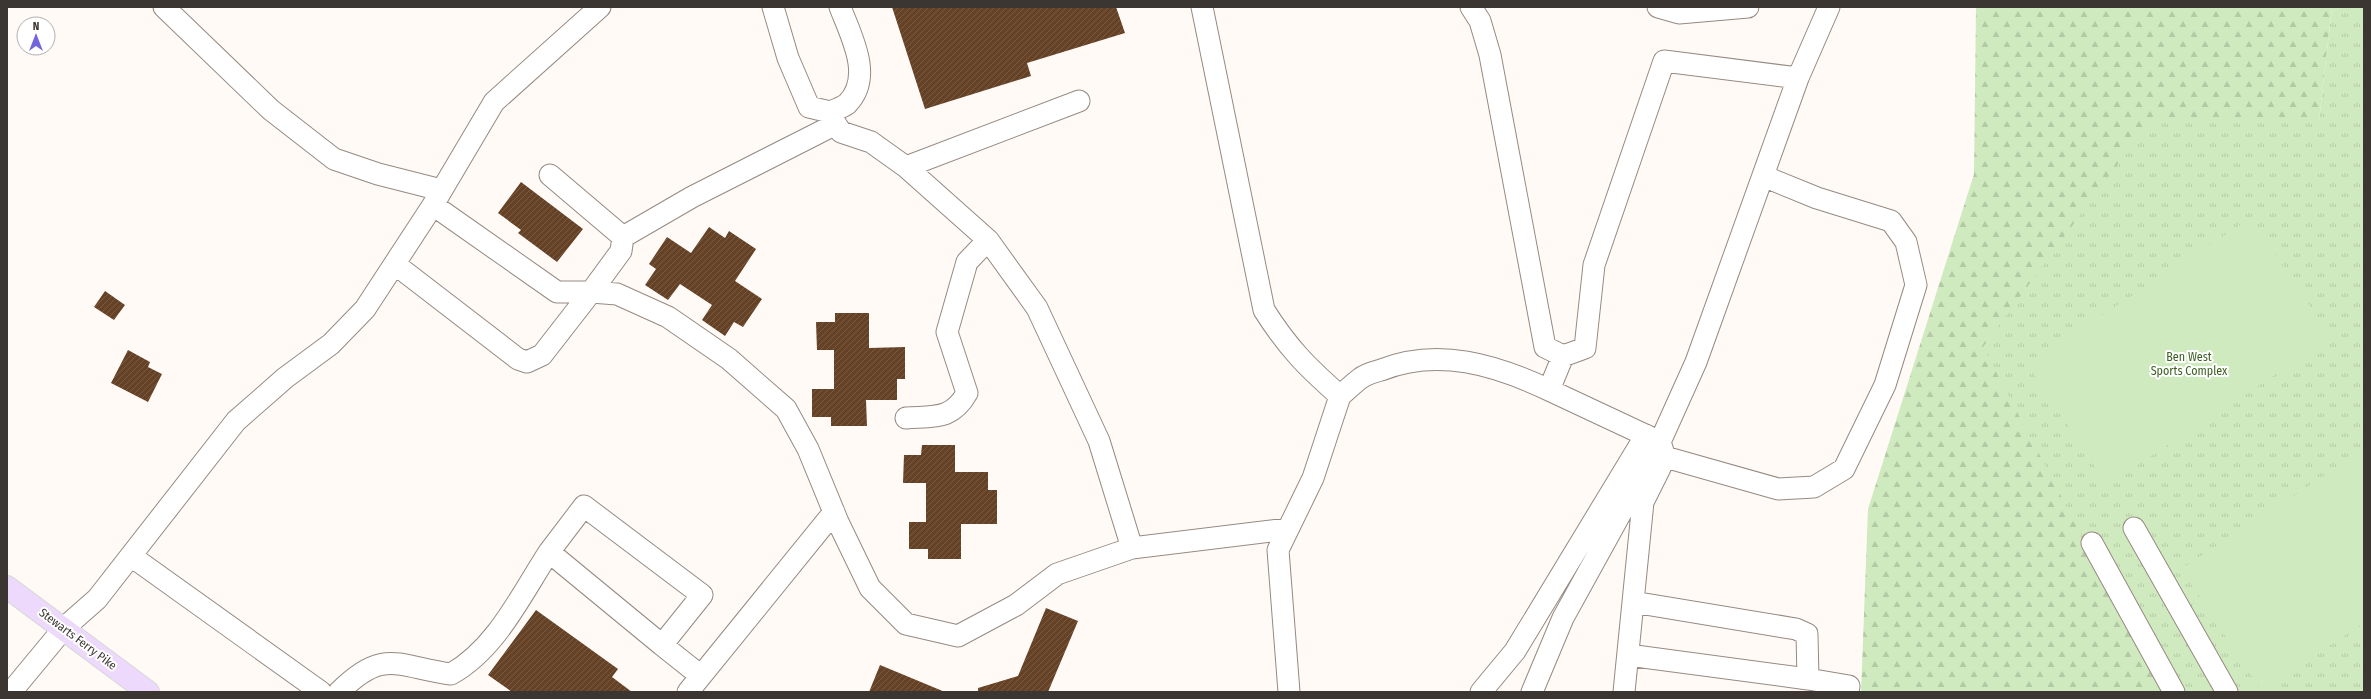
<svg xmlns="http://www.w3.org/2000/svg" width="2371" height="699" viewBox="0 0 2371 699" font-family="'Fira Sans Condensed',sans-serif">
  <defs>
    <pattern id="forest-firs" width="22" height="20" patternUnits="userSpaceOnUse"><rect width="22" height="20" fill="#d0eabf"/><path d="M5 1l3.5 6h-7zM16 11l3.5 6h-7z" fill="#b4c9a5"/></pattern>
    <pattern id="park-tufts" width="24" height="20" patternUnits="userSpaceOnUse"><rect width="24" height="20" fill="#d0eabf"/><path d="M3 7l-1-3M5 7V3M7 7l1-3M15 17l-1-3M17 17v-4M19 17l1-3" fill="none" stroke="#b4c9a5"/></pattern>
    <pattern id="building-hatch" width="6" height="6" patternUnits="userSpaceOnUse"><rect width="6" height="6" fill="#654125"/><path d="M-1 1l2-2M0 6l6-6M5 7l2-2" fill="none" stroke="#785b44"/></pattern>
  </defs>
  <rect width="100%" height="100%" fill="#fffaf6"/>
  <path fill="url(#forest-firs)" d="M1976,7H2332L2319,120H2150L2164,692H1861L1868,509L1974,174Z"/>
  <path fill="url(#park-tufts)" d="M2332,7H2364V692H2164L1983,347L2150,120H2319Z"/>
  <path fill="#d0eabf" d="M2251,218L2331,338L2107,485L2027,364Z
    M2364,450V623L2261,690L2181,569Z"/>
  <path fill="url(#building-hatch)" d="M892,7H1116L1125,33L1027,63L1031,76L925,109Z
    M521,182L583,229L557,262L518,233L521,230L498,213Z
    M709,227L725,238L729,231L756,249L735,281L762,299L743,327L734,322L725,336L702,320L712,305L680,284L668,300L645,285L656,269L649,264L667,237L691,253Z
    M105,291L125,305L114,320L94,307Z
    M835,313H869V348L905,347V379H897V400H866L867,426H831V417H812V389H834V350H817L816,322H835Z
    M128,350L150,362L148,367L162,374L148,402L111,383Z
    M922,445H955V472H988V490H997V524H961V559H928V549H909V522H926V483H903L904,455H921Z
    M1046,608L1078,621L1048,692H978V688L1018,676Z
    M536,610L618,669L612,677L632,692H512L488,675Z
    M880,665L945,692H869Z"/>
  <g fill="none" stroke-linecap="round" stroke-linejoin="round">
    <defs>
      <path id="minor" d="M164,7L271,110L334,159L378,174L441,190
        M773,7L788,58L809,107L830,112C835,110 843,107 847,104C874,77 851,36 840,7
        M1202,7L1264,310C1288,348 1307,367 1340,396C1347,390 1354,383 1361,378C1366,374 1374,372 1381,370C1438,347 1496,365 1549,390
        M1471,7L1480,21L1490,55L1545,347L1563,356
        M1658,7L1679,13L1748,7
        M828,112L841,132L871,142L906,167L988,240L1037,308L1099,441L1132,548L1288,529
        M906,167L1079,101
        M1763,176L1817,198L1891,221L1906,242L1916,285L1885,385L1844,469L1814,487L1778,489L1665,457L1660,442L1696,362L1798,78L1829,7
        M433,205L557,292H591L621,251L623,237L550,175
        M623,237L692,197L836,124
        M396,265L518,359L527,362L542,355L591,292L617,294L668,317L729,359L786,409L808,449L838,522L870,588L906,624L958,636L1016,605L1057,574L1132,548
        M906,418C934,416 952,420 967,393L947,332L967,262L988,240
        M2134,528L2227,692
        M2092,543L2174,692
        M131,556L321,692
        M662,645L549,552L584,506L702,595L662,645L701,676
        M1628,655L1808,679L1807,634L1796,629L1633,602
        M1808,679L1849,686L1848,692
        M11,692L64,628L97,599L236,421L285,378L331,344L365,309L433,205L494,102L600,7
        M339,692C384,647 398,667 451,674C496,649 521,595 549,552
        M688,692L834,512
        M1289,692L1278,550L1313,478L1340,396
        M1481,692L1515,651L1646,435
        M1532,692L1563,618L1660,442L1549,390L1563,356L1585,348L1594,265L1664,61L1798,78
        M1624,692L1643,502L1660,468"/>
      <path id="major" d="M7,587L148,692"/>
    </defs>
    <use href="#minor" stroke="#968a82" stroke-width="23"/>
    <use href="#major" stroke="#d8d7d6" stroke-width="24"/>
    <use href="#minor" stroke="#fff" stroke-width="21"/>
    <use href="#major" stroke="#ecd9fb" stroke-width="22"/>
  </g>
  <g text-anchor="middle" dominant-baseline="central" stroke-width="4" stroke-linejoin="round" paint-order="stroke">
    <g font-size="12" fill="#3f6024" stroke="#fff">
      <text x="2189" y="357">Ben West<tspan x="2189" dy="14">Sports Complex</tspan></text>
    </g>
    <g font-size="12" fill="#3b3632" stroke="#fff">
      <text transform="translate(78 639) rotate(37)">Stewarts Ferry Pike</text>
    </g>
  </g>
  <rect width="2371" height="699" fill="none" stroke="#3b3632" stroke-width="16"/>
  <g transform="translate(36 36)"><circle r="19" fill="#ffffff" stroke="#b1afad"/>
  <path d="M0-3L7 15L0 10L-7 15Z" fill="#7364df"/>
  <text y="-6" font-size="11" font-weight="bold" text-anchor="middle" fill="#3b3632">N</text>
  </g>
</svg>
